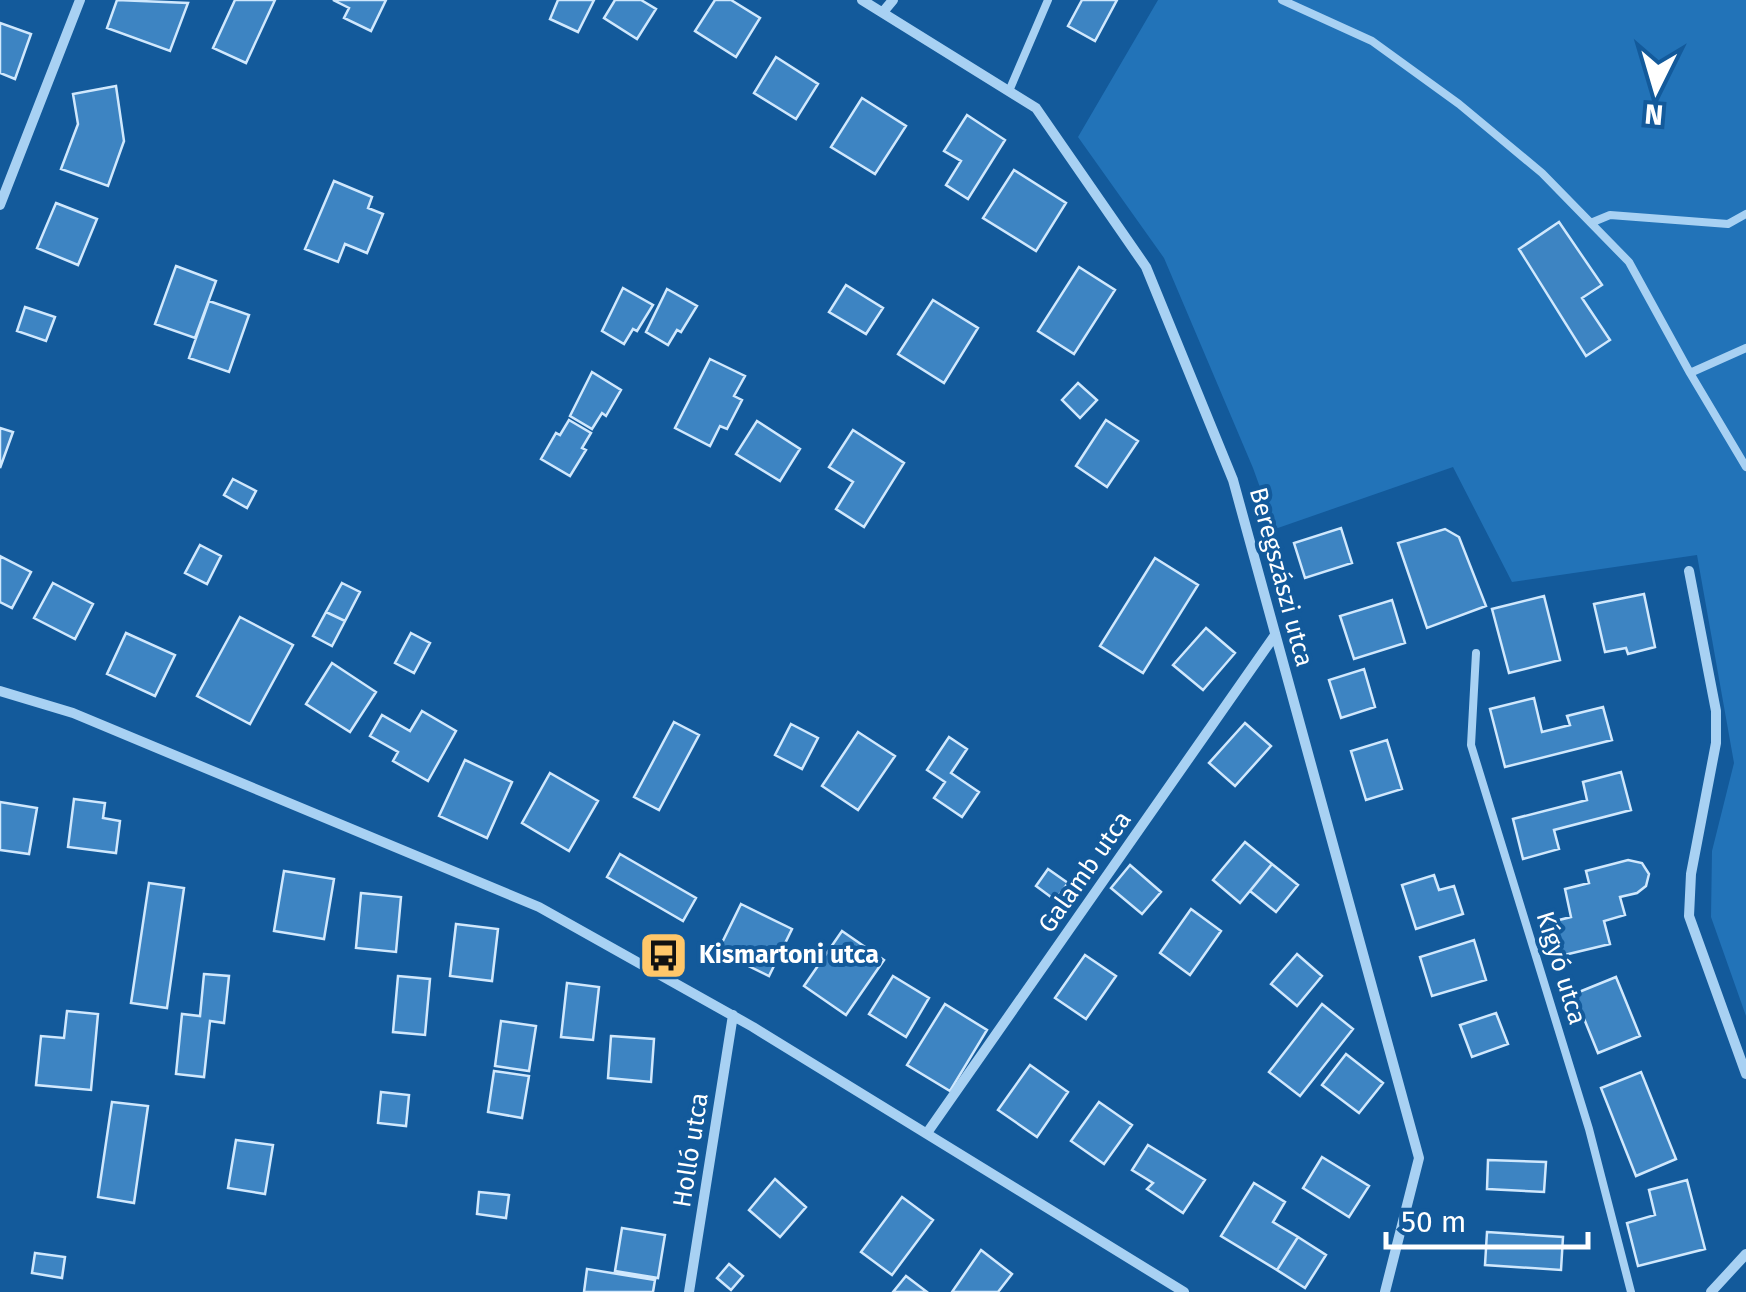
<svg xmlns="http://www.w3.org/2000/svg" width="1746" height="1292" viewBox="0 0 1746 1292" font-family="'Fira Sans',sans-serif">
  <rect width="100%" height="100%" fill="#135a9b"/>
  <path fill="#2273b8" d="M1158,0H1746V1016L1711,917L1712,851L1734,763L1697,555L1512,582L1453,467L1275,529L1253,468L1164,258L1078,137Z"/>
  <path fill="#3d84c2" stroke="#d0e8fd" stroke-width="2.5" d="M117,0L188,3L170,51L107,28Z
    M235,0H275L246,63L213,48Z
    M333,0H386L371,31L344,18L349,8Z
    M558,0H594L578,32L550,19Z
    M615,0H641L656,9L637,39L604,18Z
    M715,0H731L760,18L736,57L695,31Z
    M1082,0H1117L1095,41L1068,26Z
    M0,23L31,34L15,79L0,73Z
    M776,57L818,84L796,119L754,93Z
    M116,86L124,141L108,186L61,169L78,124L73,94Z
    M862,98L906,126L875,174L831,147Z
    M967,115L1005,140L968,199L946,185L961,161L944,151Z
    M1014,170L1066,203L1036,251L983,218Z
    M334,181L372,197L368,208L383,214L367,253L345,244L338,262L305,249Z
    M56,203L97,219L78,265L37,248Z
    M1559,222L1602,285L1582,298L1610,340L1586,356L1519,249Z
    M176,266L216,281L195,338L155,324Z
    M1079,267L1115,290L1074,354L1038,331Z
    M846,285L883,308L866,334L829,312Z
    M623,288L653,305L637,331L633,329L624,344L602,331Z
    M667,289L697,306L681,332L677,330L668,345L646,332Z
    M933,300L978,328L944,383L898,354Z
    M209,301L249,315L229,372L189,358Z
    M25,307L55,317L46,341L17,331Z
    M710,359L745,376L734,396L742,400L727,429L720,426L710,446L675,428Z
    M592,372L621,390L606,416L602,413L592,429L570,416Z
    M1078,383L1097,400L1080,418L1062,400Z
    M569,420L591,433L582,448L586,450L570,476L541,459L556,433L560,435Z
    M1106,420L1138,441L1107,487L1076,466Z
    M757,421L800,449L780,481L736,454Z
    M0,428L13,432L0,468Z
    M853,430L904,463L864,527L836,509L853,482L829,467Z
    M233,479L256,491L247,508L224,495Z
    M1341,528L1352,563L1305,578L1294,543Z
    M1445,529L1459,537L1486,606L1427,628L1398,543Z
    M200,545L221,556L207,584L185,573Z
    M0,556L31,572L12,608L0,602Z
    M1155,558L1198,585L1143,673L1100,646Z
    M53,583L93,604L75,639L34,618Z
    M342,583L360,592L345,621L326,612Z
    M1644,594L1655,647L1628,654L1626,648L1605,652L1594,604Z
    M1544,596L1560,660L1509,673L1492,609Z
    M1392,600L1405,643L1354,659L1340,616Z
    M326,612L345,621L332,646L313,636Z
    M240,617L293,645L250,724L197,696Z
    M1206,628L1235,653L1203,690L1173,665Z
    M126,633L175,655L155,696L107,674Z
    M411,633L430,643L414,673L395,663Z
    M332,663L376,692L350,732L306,704Z
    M1364,669L1375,707L1341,718L1329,680Z
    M1534,698L1542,732L1570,725L1567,716L1603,707L1612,740L1505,767L1490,709Z
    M422,711L456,731L428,781L393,761L398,752L370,736L382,715L410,731Z
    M674,722L699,735L659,810L634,797Z
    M1245,723L1271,746L1235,786L1209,763Z
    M791,724L818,738L802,769L775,755Z
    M858,732L895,756L858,810L822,786Z
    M949,737L967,749L951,773L979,792L962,817L934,798L945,782L927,770Z
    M1387,740L1402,789L1366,800L1351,751Z
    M465,760L512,782L487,838L439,816Z
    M1621,772L1631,810L1554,830L1559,849L1523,859L1513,819L1587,800L1583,782Z
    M550,773L598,801L569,851L522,823Z
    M74,799L105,803L103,818L120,821L116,853L68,847Z
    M0,802L37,808L29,854L0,850Z
    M1245,842L1272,864L1240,903L1213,880Z
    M620,854L696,898L683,921L607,877Z
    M1628,860L1642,863L1649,874L1646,886L1637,893L1620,897L1625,915L1604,921L1610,944L1556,957L1547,923L1571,917L1565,889L1589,883L1586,871Z
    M1272,864L1298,885L1276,912L1250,891Z
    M1130,865L1161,892L1142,914L1111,888Z
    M1048,869L1068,883L1055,900L1036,886Z
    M284,871L334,879L324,939L274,931Z
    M1434,875L1439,890L1454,886L1463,914L1416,929L1402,885Z
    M149,883L184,888L167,1008L131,1003Z
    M361,893L401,897L396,952L356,948Z
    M741,904L792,929L769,976L718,951Z
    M1191,909L1221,931L1190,975L1160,953Z
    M456,924L498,929L492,981L450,976Z
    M842,931L884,960L846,1015L804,986Z
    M1474,940L1486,980L1432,996L1420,957Z
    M1297,954L1322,976L1297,1006L1271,984Z
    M1085,955L1116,976L1086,1019L1055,998Z
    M204,974L229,976L224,1023L210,1021L204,1077L176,1074L182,1014L200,1016Z
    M398,976L430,979L425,1035L393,1032Z
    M893,976L929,998L906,1037L869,1014Z
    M1616,977L1640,1036L1598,1053L1574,994Z
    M567,983L599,987L593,1040L561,1037Z
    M945,1004L987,1030L950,1091L907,1065Z
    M1322,1004L1353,1029L1300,1096L1269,1072Z
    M67,1011L98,1014L91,1090L36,1085L41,1036L64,1038Z
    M1496,1013L1508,1044L1472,1057L1460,1025Z
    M501,1021L536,1026L529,1071L495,1066Z
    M611,1036L654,1039L651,1082L608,1078Z
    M1346,1054L1383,1083L1359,1113L1322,1085Z
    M1030,1065L1068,1092L1037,1137L998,1110Z
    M494,1071L529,1076L522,1118L488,1112Z
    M1641,1072L1676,1159L1636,1176L1601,1088Z
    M381,1092L409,1095L406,1126L378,1123Z
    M112,1102L148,1106L134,1203L98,1197Z
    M1099,1102L1132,1125L1104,1164L1071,1141Z
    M236,1140L273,1145L265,1194L228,1188Z
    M1148,1145L1205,1180L1183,1213L1147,1189L1153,1183L1132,1170Z
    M1322,1157L1369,1186L1349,1217L1303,1188Z
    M1488,1160L1546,1162L1544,1192L1487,1189Z
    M775,1179L806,1207L780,1237L749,1210Z
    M1687,1180L1705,1249L1638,1266L1627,1223L1655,1215L1649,1190Z
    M1254,1183L1285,1202L1273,1222L1298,1237L1277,1270L1221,1236Z
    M479,1192L509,1195L506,1218L477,1214Z
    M902,1197L933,1220L892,1275L861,1252Z
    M622,1228L665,1235L658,1278L615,1271Z
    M1487,1232L1563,1237L1561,1270L1485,1265Z
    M1298,1237L1326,1255L1305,1288L1277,1270Z
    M981,1250L1012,1274L998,1292H952Z
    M35,1253L65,1257L62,1278L32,1273Z
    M729,1264L743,1276L731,1290L717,1278Z
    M587,1269L655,1280L653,1292H584Z
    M906,1276L927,1292H893Z"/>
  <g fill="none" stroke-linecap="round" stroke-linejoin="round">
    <path stroke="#a8d1f3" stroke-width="8" d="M1282,0L1372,41L1459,104L1542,173L1629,262L1690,373L1746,348
      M1009,91L1048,0
      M1593,222L1610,215L1728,224L1746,214
      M1690,373L1746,467
      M1476,653L1471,745L1589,1129L1631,1292"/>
    <path stroke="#a8d1f3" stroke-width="10" d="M862,0L1036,108L1146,267L1233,480L1419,1158L1385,1292
      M883,12L893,0
      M0,205L80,0
      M1689,571L1716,711V743L1691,874L1689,916L1746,1074
      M0,691L73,713L539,907L753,1027L1184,1292
      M927,1133L1275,635
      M689,1292L733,1015
      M1711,1292L1746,1254"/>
  </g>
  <defs>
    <symbol id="bus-square" viewBox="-11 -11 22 22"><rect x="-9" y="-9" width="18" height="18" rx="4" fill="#ffc76a" stroke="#135a9b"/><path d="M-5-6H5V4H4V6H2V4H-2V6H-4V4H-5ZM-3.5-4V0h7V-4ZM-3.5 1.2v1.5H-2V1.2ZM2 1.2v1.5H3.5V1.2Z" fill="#111"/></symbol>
  </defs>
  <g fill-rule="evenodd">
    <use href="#bus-square" x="636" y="928" width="55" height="55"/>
  </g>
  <g text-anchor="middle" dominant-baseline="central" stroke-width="8" stroke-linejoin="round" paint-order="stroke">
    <g font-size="25" fill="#fff" stroke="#135a9b">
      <text transform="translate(1281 577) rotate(75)">Beregszászi utca</text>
      <text transform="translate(1085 872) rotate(-55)">Galamb utca</text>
      <text transform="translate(1561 968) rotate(73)">Kígyó utca</text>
      <text transform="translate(691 1150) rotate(-81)">Holló utca</text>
    </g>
    <g font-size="25" font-weight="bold" fill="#fff" stroke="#135a9b" text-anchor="start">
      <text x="699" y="955">Kismartoni utca</text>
    </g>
  </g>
  <g transform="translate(1656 90) rotate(185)" stroke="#135a9b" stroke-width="8" paint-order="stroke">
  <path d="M0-8L18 38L0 25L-18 38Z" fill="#ffffff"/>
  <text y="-15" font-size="28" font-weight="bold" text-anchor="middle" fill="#ffffff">N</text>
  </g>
  <path d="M1386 1232v15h202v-15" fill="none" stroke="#ffffff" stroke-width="5"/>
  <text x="1401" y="1232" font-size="30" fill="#ffffff" stroke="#135a9b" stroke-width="8" paint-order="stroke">50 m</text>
</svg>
